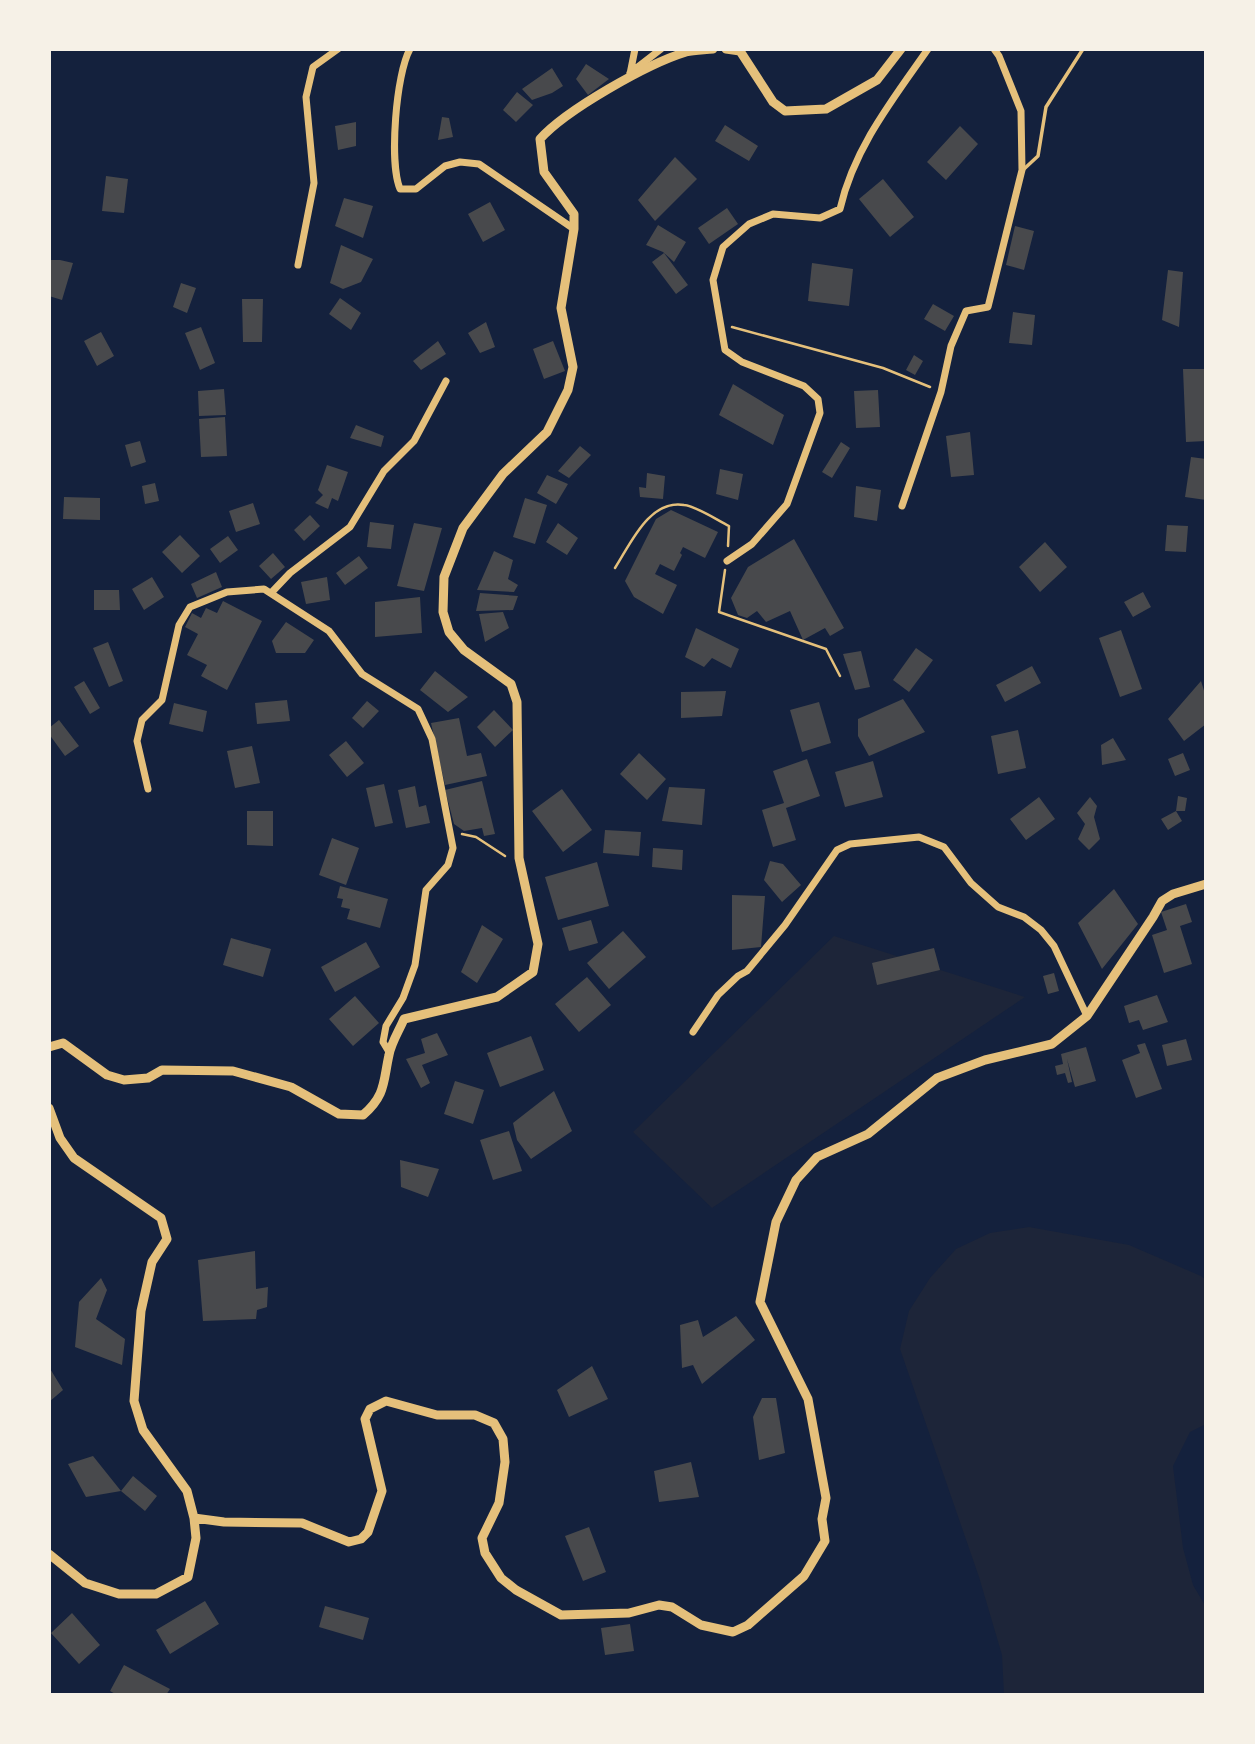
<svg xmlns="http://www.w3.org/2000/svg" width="1255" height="1744" viewBox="0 0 1255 1744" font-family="Figtree,sans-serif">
  <rect width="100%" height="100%" fill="#14213d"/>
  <path fill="#1d2539" d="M834,936L1025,997L712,1208L633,1132Z
    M1029,1227L1129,1245L1201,1276L1206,1280V1424L1190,1432L1173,1466L1183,1548L1193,1585L1206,1607V1695H1004L1002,1655L979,1577L900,1349L909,1311L930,1278L956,1249L990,1233Z"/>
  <path fill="#48494c" d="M586,64L609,79L588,95L576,79Z
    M552,68L563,86L552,93L532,100L522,89Z
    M517,92L533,105L516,122L503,110Z
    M442,117L449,118L453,137L438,140Z
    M356,122V146L338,150L335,126Z
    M725,125L758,146L749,161L715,141Z
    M960,126L978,144L946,180L927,162Z
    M675,157L697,179L655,221L638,200Z
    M106,176L128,179L124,213L102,211Z
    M883,179L914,217L890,237L859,199Z
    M344,198L373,206L363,238L335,226Z
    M490,202L505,230L483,242L468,214Z
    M727,208L738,224L709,244L698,228Z
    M658,225L686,242L674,262L663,252L646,245Z
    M1015,226L1034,231L1024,270L1006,265Z
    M341,245L373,259L361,282L343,289L330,283Z
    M664,253L688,285L676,294L652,262Z
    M49,260H60L73,263L62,300L49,296Z
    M812,263L853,269L849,306L808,301Z
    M1168,270L1183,272L1179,327L1162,320Z
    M181,283L196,288L187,313L173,307Z
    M340,298L361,313L351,330L329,314Z
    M242,299H263L262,342H243Z
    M933,304L954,316L945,331L924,319Z
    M1013,312L1035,315L1032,345L1009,343Z
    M486,322L495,347L480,353L468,333Z
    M201,327L215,363L200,370L185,333Z
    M101,332L114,356L97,366L84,341Z
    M438,341L446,354L421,370L413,361Z
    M553,341L565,371L544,379L533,349Z
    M914,355L923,361L915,375L906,370Z
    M1183,369H1206V441L1186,442Z
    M733,384L784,415L773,445L719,415Z
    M224,389L226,415L199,416L198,391Z
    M878,390L880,427L856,428L854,391Z
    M225,417L227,456L201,457L199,419Z
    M356,425L384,436L381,447L350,438Z
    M970,432L974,475L951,477L946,436Z
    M140,441L146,462L131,467L125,445Z
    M841,442L850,448L832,478L822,472Z
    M580,446L591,455L569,478L558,471Z
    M1191,457L1206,459V500L1185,497Z
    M327,465L348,472L338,501L332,498L328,509L315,503L323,495L318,490Z
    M720,469L743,474L738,500L716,494Z
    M647,473L665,476L663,499L640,497L639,487L646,488Z
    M547,475L568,484L556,504L537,493Z
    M155,483L159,501L145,504L142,486Z
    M856,486L881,490L877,521L854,517Z
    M64,497L100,498V520L63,519Z
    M525,498L547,505L535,544L513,537Z
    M253,503L260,524L236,532L229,511Z
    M671,510L718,532L705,558L683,547L680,553L682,555L674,571L660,564L655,574L677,585L663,614L634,597L625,581L656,519Z
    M310,515L320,526L304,541L294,530Z
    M370,522L394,525L391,549L367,547Z
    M414,523L442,528L424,591L397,586Z
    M558,523L578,538L567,555L546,542Z
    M1167,525L1188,526L1186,552L1165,551Z
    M180,535L200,556L182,573L162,552Z
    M228,536L238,550L220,563L210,549Z
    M794,539L844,628L830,636L825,628L803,640L790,611L766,622L757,611L747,618L738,615L731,598L748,567Z
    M1045,542L1067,567L1040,592L1019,567Z
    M494,551L513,560L508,579L518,585L514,592L477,590Z
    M273,553L285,567L271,579L259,566Z
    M359,556L368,568L345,585L336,573Z
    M216,572L222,587L197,598L191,584Z
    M152,577L164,597L144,610L132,589Z
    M327,577L330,600L306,604L301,582Z
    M94,590H119L120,610H94Z
    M1143,592L1151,607L1133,617L1124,602Z
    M480,593L518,596L513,610L476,611Z
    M420,597L422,633L375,637V602Z
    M223,601L262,621L227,690L201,676L207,665L187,655L198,634L185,627L192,613L201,618L206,608L217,613Z
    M503,612L509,628L485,642L479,614Z
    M286,622L314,640L305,653H276L272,641Z
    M696,628L739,649L731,668L712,658L704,667L685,657Z
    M1121,630L1142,689L1120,697L1099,638Z
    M108,642L123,681L109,687L93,648Z
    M916,648L933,660L909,692L893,680Z
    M861,651L870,687L855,690L843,654Z
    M1032,666L1041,683L1005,702L996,685Z
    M435,671L468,697L448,712L420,690Z
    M84,681L100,708L90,714L74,687Z
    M1201,681L1206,697V724L1184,741L1168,719Z
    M726,691L722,716L681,718V692Z
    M903,699L925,732L869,756L858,736V719Z
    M287,700L290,721L257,724L255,703Z
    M367,701L379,711L363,728L352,718Z
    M819,702L831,743L802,752L790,710Z
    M174,703L207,711L203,732L169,724Z
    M494,710L513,730L495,747L477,727Z
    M459,718L467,756L481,753L487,776L445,785L431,723Z
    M59,720L79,746L65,756L49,734V728Z
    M1018,730L1026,768L998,774L991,736Z
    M1113,738L1126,760L1102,765L1101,745Z
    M346,741L364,763L347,777L329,755Z
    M252,746L260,783L235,788L227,751Z
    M639,753L666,779L647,800L620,774Z
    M1183,753L1190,770L1175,776L1168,759Z
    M807,759L820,796L786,808L796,840L773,847L762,810L784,803L773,771Z
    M873,761L883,797L845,807L835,772Z
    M482,781L495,834L484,836L482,828L464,831L454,824L445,790Z
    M384,784L393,823L375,827L366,788Z
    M415,786L419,807L426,805L430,823L406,828L398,790Z
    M669,787L705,789L702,825L662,821Z
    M562,789L592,830L563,852L532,811Z
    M1178,796L1187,798L1185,811H1176Z
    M1039,797L1055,819L1026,840L1010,819Z
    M1090,797L1097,806L1094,817L1100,839L1089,850L1078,839L1085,824L1077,813Z
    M247,811H273V846L247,845Z
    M1176,811L1182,821L1168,830L1161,819Z
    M605,830L641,832L639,856L603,853Z
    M332,838L359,848L346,885L319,875Z
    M653,848L683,850L682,870L652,867Z
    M770,861L783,864L801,885L782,902L764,880Z
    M597,862L609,906L558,920L545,877Z
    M340,886L388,899L380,928L347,919L350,909L341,907L343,899L337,898Z
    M1114,889L1138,924L1102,969L1078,923Z
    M732,895L765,896L761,947L732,950Z
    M1186,904L1192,922L1180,926L1192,964L1164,973L1152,935L1167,930L1161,912Z
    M591,920L598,943L569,951L562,928Z
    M482,925L503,939L477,983L461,972Z
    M623,931L646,957L609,989L587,963Z
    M231,938L271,949L263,977L223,965Z
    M366,942L380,967L335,992L321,967Z
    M934,948L940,970L877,985L872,963Z
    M1054,973L1059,991L1048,994L1043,976Z
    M587,977L611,1005L579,1032L555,1004Z
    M1157,995L1168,1022L1143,1030L1139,1020L1129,1023L1124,1006Z
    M355,996L379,1023L353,1046L329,1019Z
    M437,1033L448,1055L422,1065L430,1083L421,1088L406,1059L425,1053L421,1039Z
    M531,1036L544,1070L500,1087L487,1053Z
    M1186,1039L1192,1060L1167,1066L1162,1045Z
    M1145,1043L1162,1089L1136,1098L1122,1060L1140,1053L1137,1045Z
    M1086,1047L1096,1081L1075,1087L1067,1059L1072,1082L1068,1083L1065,1073L1057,1075L1055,1066L1063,1064L1061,1054Z
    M455,1081L484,1090L473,1124L444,1114Z
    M554,1091L572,1131L531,1159L517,1140L513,1123Z
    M509,1131L522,1171L493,1180L480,1140Z
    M400,1160L439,1169L428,1197L401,1187Z
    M255,1251L256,1289L268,1287L267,1307L257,1310L256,1319L203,1321L198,1260Z
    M101,1278L107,1290L96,1319L125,1339L122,1365L75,1347L79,1302Z
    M736,1316L755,1340L702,1384L693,1365L682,1368L680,1325L698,1320L703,1337Z
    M592,1366L608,1399L569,1417L557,1390Z
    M49,1367L63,1390L49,1402Z
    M762,1398H776L785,1453L759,1460L753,1417Z
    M93,1456L121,1491L86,1497L68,1464Z
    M691,1462L699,1497L659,1502L654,1471Z
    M133,1476L157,1496L145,1511L121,1491Z
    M589,1527L606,1572L583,1581L565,1536Z
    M205,1601L219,1624L170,1654L156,1630Z
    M325,1606L369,1618L363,1640L319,1627Z
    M72,1613L100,1645L79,1664L51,1633Z
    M630,1624L634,1651L605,1655L601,1628Z
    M124,1665L170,1689L166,1695H117L110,1691Z"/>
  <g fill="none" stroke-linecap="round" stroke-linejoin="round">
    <path stroke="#e5c07b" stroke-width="2.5" d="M732,327L883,368L930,387
      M615,568C630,545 649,499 684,505C696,506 717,520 729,526L728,546
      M725,570L719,612L826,649L840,676
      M462,834L476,837L505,856"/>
    <path stroke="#e5c07b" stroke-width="3.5" d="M1024,169L1038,156L1046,107L1083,49"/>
    <path stroke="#e5c07b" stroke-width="7" d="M410,49C396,74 389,162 400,189H416L445,166L460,162L479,164L574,229
      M630,73L661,49
      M630,74L635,49
      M298,265L314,183L306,97L313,67L338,49
      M902,506L941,392L951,346L966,311L988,307L1022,170L1021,111L999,56L994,49
      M727,561L752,544L787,504L820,413L818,399L804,386L742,362L725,350L713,280L723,247L749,224L773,214L820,218L840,209C854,148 893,99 928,49
      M271,593L290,573L350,527L384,471L414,441L446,381
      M148,789L137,741L142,720L162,700L179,625L190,607L227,592L264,589L329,631L362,674L418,709L432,739L453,848L448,865L426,890L415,965L403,998L386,1026L383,1042L389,1052
      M693,1032L718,995L738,976L747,971L785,925L837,850L850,844L919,837L944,847L971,883L998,907L1024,917L1041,930L1054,946L1087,1016"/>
    <path stroke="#e5c07b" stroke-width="9" d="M726,49L740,51L773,102L785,111L826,109L877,80L901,49
      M49,1047L63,1043L107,1075L124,1080L148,1078L162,1070L233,1071L291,1087L339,1114L363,1115C386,1095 383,1082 389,1055C391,1043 399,1031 404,1019L497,997L533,972L538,944L519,858L517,702L511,684L464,650L449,632L443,612L444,577L463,528L503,474L547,432L568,390L573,367L561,308L574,229V214L544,172L540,139C566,110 647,64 686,52C694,50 704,50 713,49
      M49,1108L60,1138L74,1158L161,1218L167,1239L152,1262L141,1311L134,1401L143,1430L187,1491L194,1518L196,1538L188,1577L156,1594H119L85,1583L49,1554
      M194,1518L224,1522L302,1523L349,1542L361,1539L368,1532L382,1491L365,1419L370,1409L386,1401L437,1415H475L494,1423L503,1439L505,1462L499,1503L482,1538L485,1553L501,1578L516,1590L561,1615L629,1613L659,1605L672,1607L701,1625L733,1632L748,1625L804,1576L825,1541L822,1519L826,1498L808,1399L760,1302L776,1222L796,1180L817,1157L868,1134L937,1078L985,1060L1052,1044L1087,1016L1153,917L1162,901L1173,894L1206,884"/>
  </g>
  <rect width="1255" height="1744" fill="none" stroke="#f6f1e7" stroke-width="102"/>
</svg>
